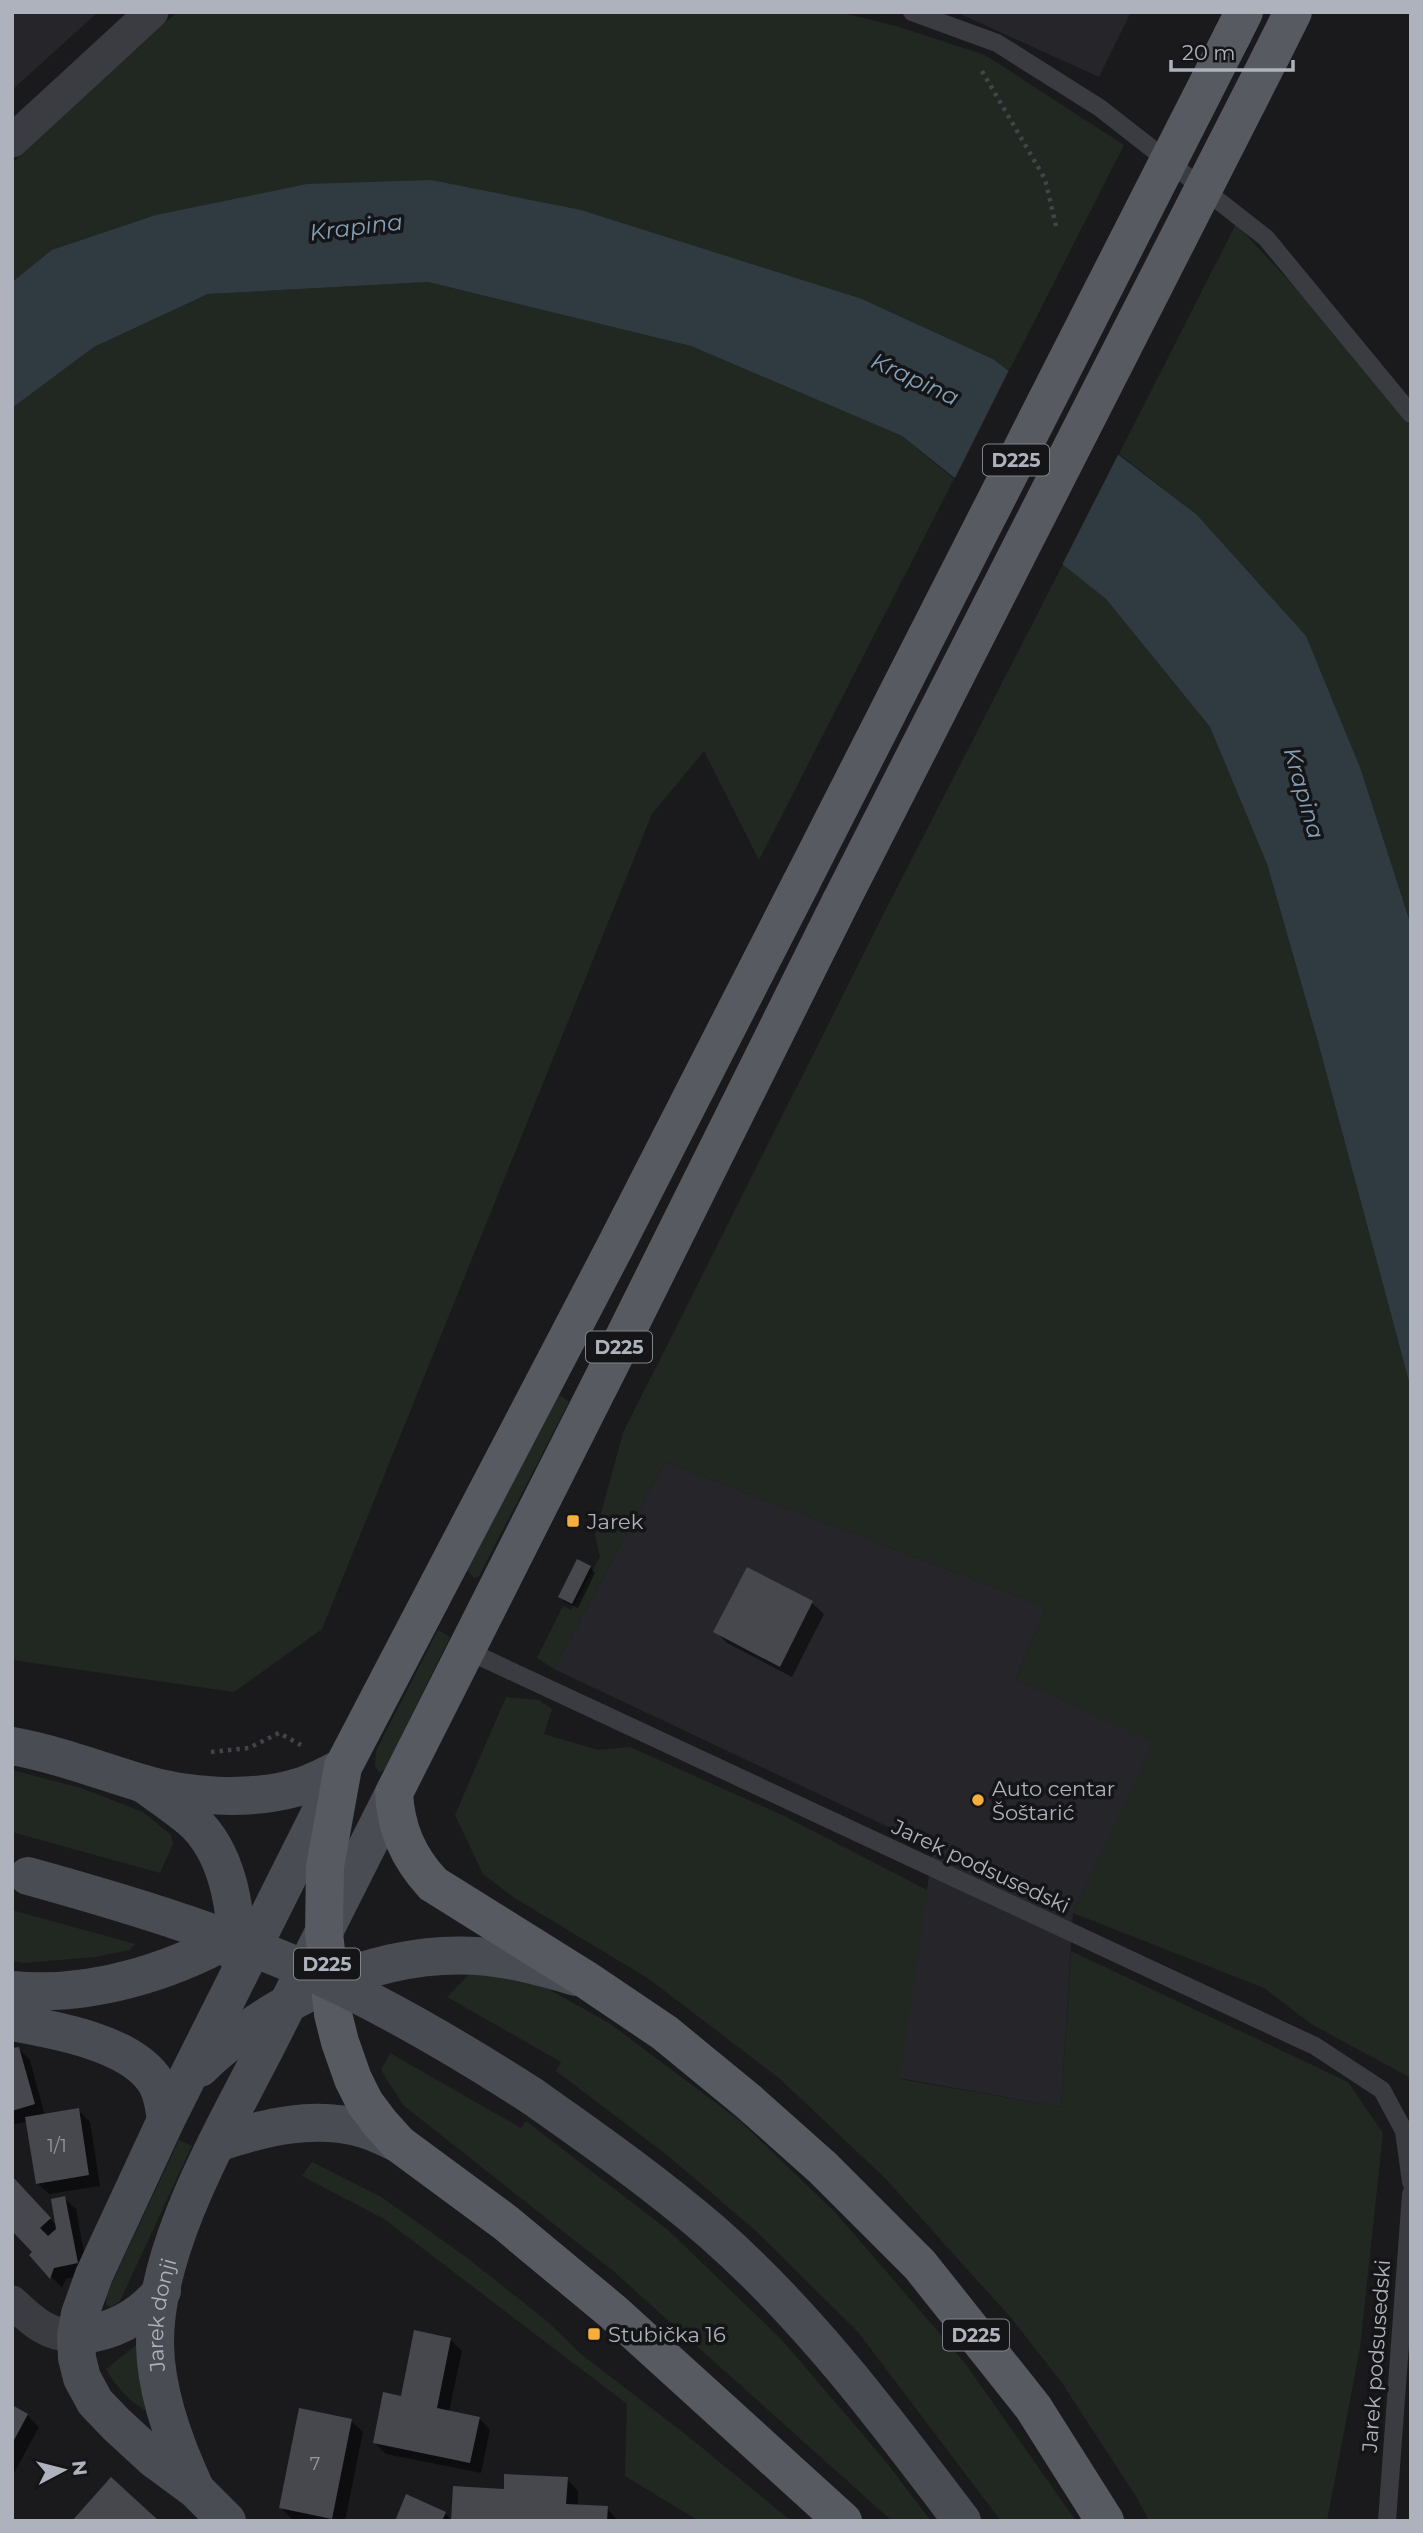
<svg xmlns="http://www.w3.org/2000/svg" width="1423" height="2533" viewBox="0 0 1423 2533" font-family="Montserrat,sans-serif">
  <rect width="100%" height="100%" fill="#1a1a1d"/>
  <path fill="#26262a" d="M12,12H98L12,90Z
    M956,12H1131L1099,77Z
    M665,1462L1046,1607L1016,1679L1154,1742L1073,1913L1061,2107L899,2078L933,1848L554,1669Z"/>
  <path fill="#202821" d="M177,12H839L896,26L985,55L1124,145L1009,371L993,359L862,299L53,250L12,282V163Z
    M1236,224L1344,340L1411,427V925L1361,770L1196,514L1119,454Z
    M428,282L691,346L902,436L954,479L759,860L704,751L652,814L322,1629L234,1692L12,1660V408L94,347L208,294Z
    M1063,564L1106,599L1210,727L1267,864L1318,1042L1411,1389V2078L1311,2024L1264,1988L1073,1913L1153,1742L1016,1679L1046,1607L665,1462L554,1669L537,1658L563,1606L571,1610L600,1557L595,1535L623,1433L880,921Z
    M559,1395L569,1402L479,1576L474,1578L467,1570Z
    M438,1630L450,1637L385,1769L379,1773L375,1765L376,1751Z
    M506,1697L539,1700L552,1709L544,1734L598,1750L630,1747L782,1815L927,1890L900,2079L1061,2107L1071,1951L1348,2082L1383,2133L1360,2348L1327,2521H1149L1137,2498L1062,2383L1012,2319L885,2178L780,2079L649,1979L513,1897L483,1874L455,1815Z
    M12,1770L81,1788L143,1812L171,1835L173,1844L160,1873L12,1832Z
    M12,1910L135,1944L130,1950L95,1957L24,1963L12,1961Z
    M472,1971L541,1985L609,2023L739,2120L835,2212L965,2363L1076,2521H1001L858,2332L757,2232L667,2155L556,2071L561,2062L447,1997Z
    M390,2053L521,2128L526,2121L668,2230L781,2339L883,2458L931,2521H892L612,2270L403,2105L381,2070Z
    M179,2140L192,2146L120,2301L111,2307L106,2305L107,2293Z
    M312,2162L383,2198L466,2257L547,2321L581,2354L689,2437L791,2521H699L625,2476L627,2404L384,2219L302,2176Z
    M139,2343L151,2407L145,2410C130,2402 114,2384 106,2369Z"/>
  <path fill="#303a41" d="M431,180L581,210L862,299L993,359L1196,514L1306,636L1361,770L1411,925V1389L1318,1042L1267,864L1210,727L1106,599L902,436L691,346L428,282L208,294L94,347L12,408V282L52,250L156,215L307,184Z"/>
  <path fill="#1a1a1d" d="M1010,368L1120,451L1061,567L953,482Z"/>
  <path fill="#0007" d="M590,1567L595,1573L578,1608L565,1602L560,1597Z
    M748,1569L812,1603L824,1614L792,1677L727,1643L715,1631Z
    M18,2048L30,2060L45,2116L78,2110L90,2122L100,2186L49,2194L37,2183L28,2121L12,2125V2050Z
    M24,2191L58,2227L64,2198L76,2209L88,2274L66,2279L62,2288L31,2255L34,2252Z
    M451,2340L462,2351L449,2412L479,2418L490,2430L481,2473L386,2454L374,2442L402,2398Z
    M12,2407L27,2415L39,2427L12,2477Z
    M351,2421L363,2432L345,2521L292,2519L281,2508Z
    M567,2479L578,2491V2506L607,2508L618,2521H453L505,2490Z
    M445,2513L452,2521H396Z"/>
  <path fill="#47484d" d="M577,1559L591,1566L572,1604L558,1597Z
    M747,1567L813,1601L780,1667L713,1632Z
    M19,2047L35,2104L12,2111V2048Z
    M79,2108L89,2175L36,2184L25,2117Z
    M12,2176L51,2218L40,2228L48,2236L56,2229L51,2199L65,2196L78,2263L54,2268L50,2279L29,2255L32,2252L12,2231Z
    M414,2330L451,2338L437,2408L480,2417L470,2463L373,2443L383,2392L401,2396Z
    M12,2405L28,2414L12,2444Z
    M299,2408L352,2419L332,2519L279,2508Z
    M504,2474L568,2477L566,2504L608,2506L607,2521H451L453,2486L504,2489Z
    M111,2477L159,2521H72Z
    M406,2494L446,2512L442,2521H395Z"/>
  <g fill="none" stroke-linecap="round" stroke-linejoin="round">
    <path stroke="#414449" stroke-width="4.5" stroke-dasharray="3.5 5" stroke-linecap="butt" d="M982,71L1045,179L1056,226
      M211,1752L249,1748L279,1733L301,1745"/>
    <path stroke="#3b3c42" stroke-width="18" d="M912,12L997,43L1100,108L1266,238L1411,414
      M466,1650L1315,2046L1382,2090L1404,2131L1411,2182
      M1387,2521L1411,2194"/>
    <path stroke="#3b3c42" stroke-width="33" d="M12,141L152,12
      M12,2302C32,2321 48,2336 76,2336"/>
    <g stroke="#494c52" stroke-width="38">
      <path d="M12,1746C57,1754 98,1770 141,1783C185,1797 249,1801 295,1788C312,1784 328,1775 343,1767"/>
      <path d="M144,1784C160,1796 177,1807 192,1820C229,1853 236,1910 237,1956"/>
      <path d="M12,1990C94,1998 184,1969 252,1925"/>
      <path d="M12,2022C55,2030 126,2042 153,2078C162,2090 164,2106 166,2120"/>
      <path d="M200,2068C223,2045 249,2027 277,2010C347,1968 431,1944 514,1961C535,1965 555,1971 576,1977"/>
      <path d="M532,2096C593,2139 654,2182 711,2231C808,2316 885,2419 962,2521"/>
      <path d="M217,2143C265,2127 314,2115 364,2129C376,2132 388,2139 399,2144"/>
      <path d="M76,2336C112,2332 139,2319 162,2291"/>
      <path id="s1" d="M195,2488C175,2445 156,2393 155,2345C154,2245 225,2128 270,2039C311,1957 352,1875 394,1793"/>
      <path d="M227,2521L196,2490L154,2459L116,2424L95,2402L82,2378L77,2358L76,2336L80,2314L94,2275L166,2120L336,1781"/>
    </g>
    <path stroke="#575a61" stroke-width="38" d="M1232,36L1244,12
      M1271,56L1293,12
      M801,883L617,1243L343,1767L325,1867L324,1933L333,2014L340,2042L353,2079L365,2103L380,2123L399,2144L506,2223L613,2312L843,2521
      M841,901L626,1333L394,1793C396,1829 408,1857 433,1884L585,1979L665,2033L749,2102L823,2168L920,2265L1033,2407L1105,2521"/>
    <path stroke="#494c52" stroke-width="38" d="M28,1876C118,1901 208,1928 295,1965C378,2001 456,2047 532,2096"/>
    <path stroke="#575a61" stroke-width="38" d="M801,883L1232,36
      M841,901L1271,56"/>
  </g>
  <g fill="#f5af3a" stroke="#151518" stroke-width="2.5">
    <rect x="566" y="1514" width="14" height="14" rx="3.5"/>
    <circle cx="978" cy="1800" r="7"/>
    <rect x="587" y="2327" width="14" height="14" rx="3.5"/>
  </g>
  <g text-anchor="middle" dominant-baseline="central" stroke-width="7" stroke-linejoin="round" paint-order="stroke">
    <g font-size="18" fill="#9498a0">
      <text x="57" y="2146">1/1</text>
      <text x="315" y="2464">7</text>
    </g>
    <g fill="#151518" stroke="#7f838b" stroke-width="2">
      <rect x="983" y="444.5" width="66" height="31" rx="5"/>
      <rect x="586" y="1331.5" width="66" height="31" rx="5"/>
      <rect x="294" y="1948.5" width="66" height="31" rx="5"/>
      <rect x="943" y="2319.5" width="66" height="31" rx="5"/>
    </g>
    <g font-size="19" font-weight="bold" fill="#adb2bc">
      <text x="1016" y="460">D225</text>
      <text x="619" y="1347">D225</text>
      <text x="327" y="1964">D225</text>
      <text x="976" y="2335">D225</text>
    </g>
    <g font-size="21" fill="#adb2bc" stroke="#151518" text-anchor="start">
      <text x="587" y="1521">Jarek</text>
      <text x="992" y="1788">Auto centar<tspan x="992" dy="24">Šoštarić</tspan></text>
      <text x="608" y="2334">Stubička 16</text>
    </g>
    <g font-size="21" fill="#adb2bc" stroke="#151518">
      <text transform="translate(981 1866) rotate(25)">Jarek podsusedski</text>
      <text stroke="none"><textPath href="#s1" startOffset="180">Jarek donji</textPath></text>
      <text transform="translate(1376 2356) rotate(-86)">Jarek podsusedski</text>
    </g>
    <g font-size="23" font-style="italic" fill="#84a1b7" stroke="#151518">
      <text transform="translate(356 227) rotate(-7)">Krapina</text>
      <text transform="translate(915 379) rotate(25)">Krapina</text>
      <text transform="translate(1304 793) rotate(74)">Krapina</text>
    </g>
  </g>
  <rect width="1423" height="2533" fill="none" stroke="#adb2bc" stroke-width="28"/>
  <g transform="translate(63 2470) rotate(83)" stroke="#151518" stroke-width="5" paint-order="stroke">
  <path d="M0-5L12 26L0 18L-12 26Z" fill="#adb2bc"/>
  <text y="-10" font-size="19" font-weight="bold" text-anchor="middle" fill="#adb2bc">N</text>
  </g>
  <path d="M1171 60v10h122v-10" fill="none" stroke="#adb2bc" stroke-width="3.5"/>
  <text x="1182" y="60" font-size="21" fill="#adb2bc" stroke="#151518" stroke-width="5" paint-order="stroke">20 m</text>
</svg>
